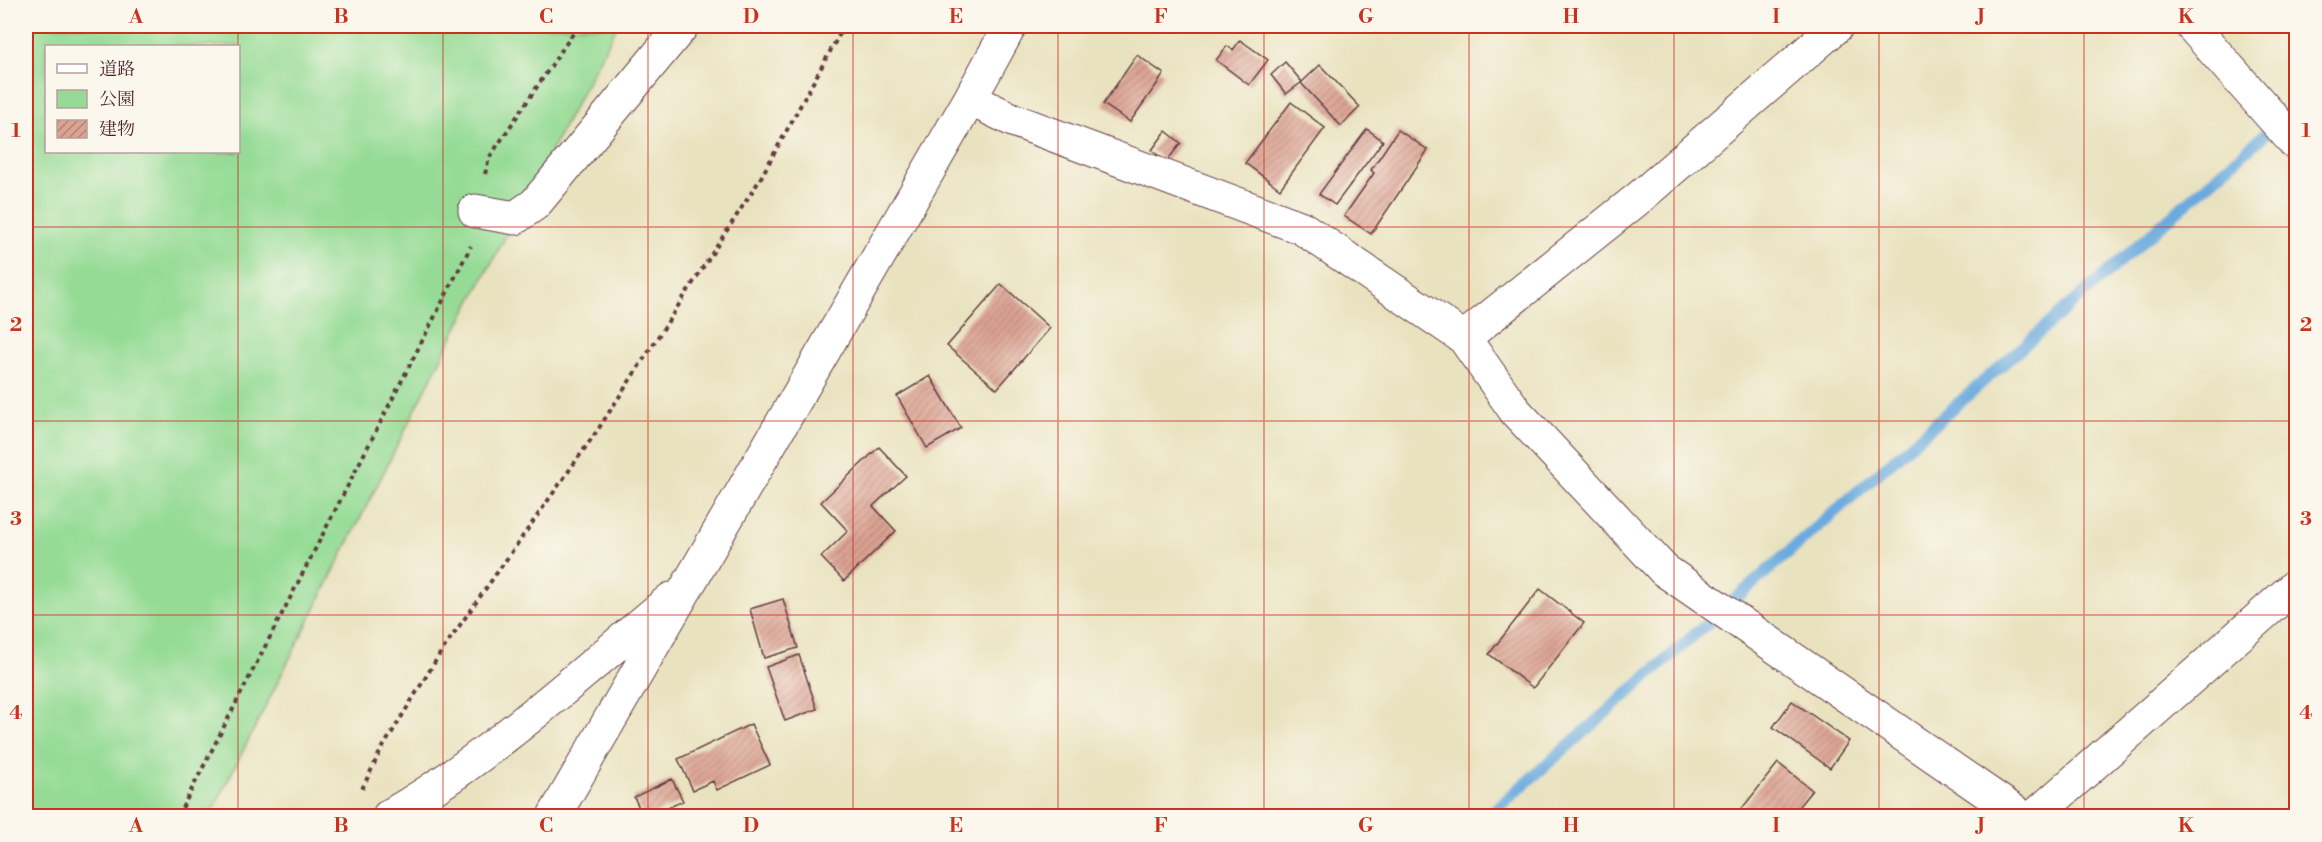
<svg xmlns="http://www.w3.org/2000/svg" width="2322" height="842" viewBox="0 0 2322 842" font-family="'Libre Bodoni','Noto Serif JP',serif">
  <defs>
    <pattern id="building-hatch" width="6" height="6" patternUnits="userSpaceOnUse" patternTransform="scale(1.5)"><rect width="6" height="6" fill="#dba292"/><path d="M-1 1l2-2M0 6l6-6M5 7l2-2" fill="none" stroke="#b48377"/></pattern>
  </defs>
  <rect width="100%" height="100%" fill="#fbf7ec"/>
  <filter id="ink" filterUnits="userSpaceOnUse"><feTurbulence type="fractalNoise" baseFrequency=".0167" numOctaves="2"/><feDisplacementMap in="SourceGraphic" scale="12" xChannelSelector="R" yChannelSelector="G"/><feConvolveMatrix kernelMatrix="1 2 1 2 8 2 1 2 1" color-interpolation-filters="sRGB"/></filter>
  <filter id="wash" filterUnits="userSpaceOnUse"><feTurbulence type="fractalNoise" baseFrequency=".008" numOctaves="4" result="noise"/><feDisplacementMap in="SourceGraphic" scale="24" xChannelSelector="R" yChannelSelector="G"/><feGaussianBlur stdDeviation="1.35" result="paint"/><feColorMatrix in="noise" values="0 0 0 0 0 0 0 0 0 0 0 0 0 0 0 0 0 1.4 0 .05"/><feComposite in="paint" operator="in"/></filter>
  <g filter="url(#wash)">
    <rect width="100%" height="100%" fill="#e9e2bf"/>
    <path fill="#95db95" stroke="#707d60" stroke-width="1.5" fill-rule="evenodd" d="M26,26H617L450,341L210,816H26ZM46,46H238V152H46Z"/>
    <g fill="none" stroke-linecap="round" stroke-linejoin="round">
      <path stroke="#6baade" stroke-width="12" d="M1488,816L2296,107"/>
    </g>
    <g id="blocks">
      <path fill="url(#building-hatch)" d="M1240,40L1268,60L1249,85L1216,60L1227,46L1233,50Z
        M1137,55L1164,74L1130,122L1103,104Z
        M1285,62L1302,82L1286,94L1271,75Z
        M1320,65L1360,107L1341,126L1301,83Z
        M1291,102L1325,128L1280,189L1245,163Z
        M1367,129L1383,141L1335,205L1319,194Z
        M1398,130L1428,150L1371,234L1344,216L1374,173L1371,170Z
        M1166,131L1181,143L1166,162L1152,150Z
        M1001,284L1050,328L997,389L947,346Z
        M930,376L961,428L927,448L897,396Z
        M879,447L906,476L873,506L896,531L844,581L821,557L848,531L821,502Z
        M1540,589L1584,623L1533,688L1489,654Z
        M783,599L798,648L764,658L750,609Z
        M799,655L817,709L785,721L766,667Z
        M1792,701L1849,741L1830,768L1773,727Z
        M751,724L770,765L717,790L713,781L693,790L678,759Z
        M1778,763L1812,790L1791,816H1736Z
        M672,779L683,801L650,816H643L634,797Z"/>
    </g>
  </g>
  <g filter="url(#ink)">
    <use href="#blocks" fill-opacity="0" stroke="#623c41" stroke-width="1.5"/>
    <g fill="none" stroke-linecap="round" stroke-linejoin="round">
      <defs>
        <path id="minor" d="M2192,26L2296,144
          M970,99L1013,120L1302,228L1464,338L1516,412L1664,570L2021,816
          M475,211L515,218L535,204L682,26
          M1464,338L1640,197L1837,26
          M389,816C491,757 580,674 671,599
          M554,816L970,99L1010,26
          M2035,816L2296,585"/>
      </defs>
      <use href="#minor" stroke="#623c41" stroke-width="35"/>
      <path stroke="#623c41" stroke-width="4" stroke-dasharray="4.5 4.5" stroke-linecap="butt" d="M485,174L489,158L578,26
        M362,789L380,752L441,652L597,431L759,181L844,26
        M178,816L471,246"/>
      <use href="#minor" stroke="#fff" stroke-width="33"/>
    </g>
  </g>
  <path fill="none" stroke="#c8321e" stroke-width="1.5" stroke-opacity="0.55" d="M238,26V46M443,26V816M648,26V816M853,26V816M1058,26V816M1264,26V816M1469,26V816M1674,26V816M1879,26V816M2084,26V816M238,152V816M26,227H2296M26,421H2296M26,615H2296"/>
  <rect width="2322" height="842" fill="none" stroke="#fbf7ec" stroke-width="66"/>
  <rect x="45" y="45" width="195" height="108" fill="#fbf7ec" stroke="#b4a19f" stroke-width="1.5"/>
  <rect x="57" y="64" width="30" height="9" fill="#ffffff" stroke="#b4a19f" stroke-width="1.5"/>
  <text x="99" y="75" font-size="18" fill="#4a1f2b">道路</text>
  <rect x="57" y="90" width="30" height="18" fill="#95db95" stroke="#b4a19f" stroke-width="1.5"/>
  <text x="99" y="105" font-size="18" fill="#4a1f2b">公園</text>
  <rect x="57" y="120" width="30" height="18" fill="url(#building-hatch)" stroke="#b4a19f" stroke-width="1.5"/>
  <text x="99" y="135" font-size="18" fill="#4a1f2b">建物</text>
  <rect x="33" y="33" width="2256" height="776" fill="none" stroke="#c8321e" stroke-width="2"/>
  <g font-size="20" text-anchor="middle" font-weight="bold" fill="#c8321e">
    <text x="136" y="23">A</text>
    <text x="341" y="23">B</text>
    <text x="546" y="23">C</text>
    <text x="751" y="23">D</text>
    <text x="956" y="23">E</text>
    <text x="1161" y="23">F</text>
    <text x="1366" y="23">G</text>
    <text x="1571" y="23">H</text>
    <text x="1776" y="23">I</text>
    <text x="1981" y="23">J</text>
    <text x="2186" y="23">K</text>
    <text x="16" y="137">1</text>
    <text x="2306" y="137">1</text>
    <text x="16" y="331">2</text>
    <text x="2306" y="331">2</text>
    <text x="16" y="525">3</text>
    <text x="2306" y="525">3</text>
    <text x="16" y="719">4</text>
    <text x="2306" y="719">4</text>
    <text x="136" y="832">A</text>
    <text x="341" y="832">B</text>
    <text x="546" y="832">C</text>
    <text x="751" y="832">D</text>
    <text x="956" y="832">E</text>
    <text x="1161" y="832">F</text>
    <text x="1366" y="832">G</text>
    <text x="1571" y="832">H</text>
    <text x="1776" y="832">I</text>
    <text x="1981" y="832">J</text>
    <text x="2186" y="832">K</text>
  </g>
</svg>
